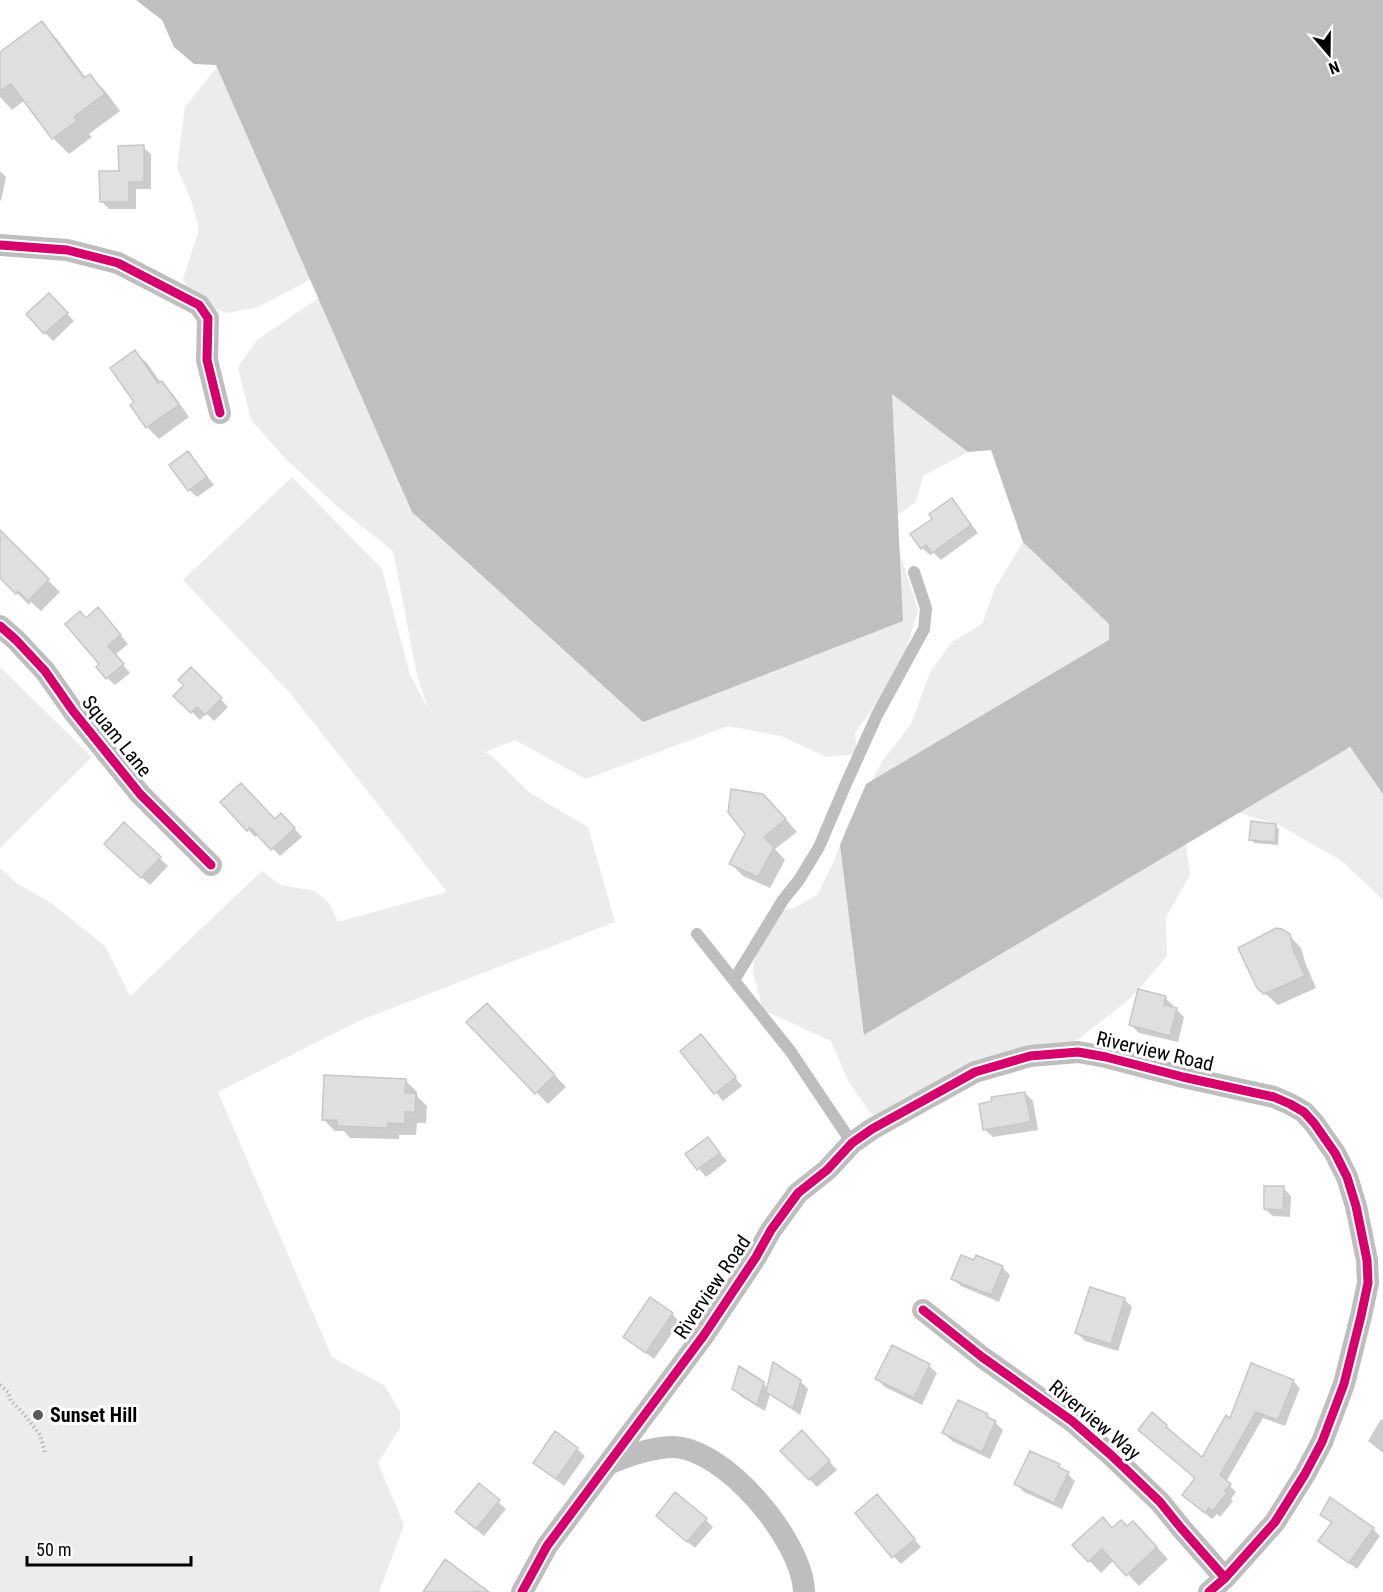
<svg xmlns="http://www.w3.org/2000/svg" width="1383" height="1592" viewBox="0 0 1383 1592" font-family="'Roboto Condensed',sans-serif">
  <rect width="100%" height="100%" fill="#fff"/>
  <path fill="#ececec" d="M225,44L925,410L968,452L923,476L916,502L893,518L900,554L918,610L900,671L855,733L857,754L827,757L781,736L728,726L586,779L515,740L485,752L493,757L530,793L588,827L615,922L361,1020L218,1092L332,1357L385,1386L400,1412V1428L378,1463L404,1525L379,1592H0V868L15,882L51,903L105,946L130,996L262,871L281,885L315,891L329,903L338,922L447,892L290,693L183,580L292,477L382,569L410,675L428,708L417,675L393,551L339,508L286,459L251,420L238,367L257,340L351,276H317L258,307L226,313L193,299L183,279L199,229L192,203L177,167L185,107L217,67L227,70Z
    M1023,542L1044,550L1329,745L1371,754L1383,763V900L1342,861L1279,825L1236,812L1183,817L1190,875L1166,917L1167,956L1132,997L1080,1038L1020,1070L972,1079L873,1116L848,1081L831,1041L763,1010L753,972L757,934L772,911L795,908L818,894L833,863L848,824L883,760L911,724L931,670L952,642L982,624L995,588Z
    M0,667L92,757L0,848Z"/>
  <path fill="#bfbfbf" d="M136,0H1383V794L1350,747L864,1035L840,845L866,784L1109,640V624L1023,542L991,450L968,452L892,394L903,621L643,722L412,512L216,65L194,64L174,47L162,20Z"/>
  <path fill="#0003" d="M42,23L57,39L86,78L90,76L106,92L120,111L89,134L92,137L69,154L53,138L25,100L12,110L0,97V53Z
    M143,147L151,154V189H136V209H109L101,201L120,173Z
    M0,171L6,177L1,201L0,200Z
    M49,295L74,321L53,341L28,315Z
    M135,352L147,363L161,383L173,394L189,417L159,439L147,427L136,402Z
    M188,453L214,485L197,497L189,490Z
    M952,500L978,533L941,560L934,553L930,555L922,548L934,519Z
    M1,533L60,592L41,611L31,602L29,605L0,576Z
    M105,617L128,644L115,655L130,673L115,685L107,678L101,664L86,619Z
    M191,669L228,707L214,721L206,713L200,720L176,696L186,685Z
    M222,802L275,821L289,823L302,837L280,856L259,834L255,837Z
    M775,807L797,832L775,849L785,860L770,888L743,876L731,864Z
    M124,825L168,866L150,885L113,851Z
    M1276,826L1279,829L1278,845L1254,843L1251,839Z
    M1289,935L1301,948L1305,962L1316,988L1278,1005L1258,987Z
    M1165,998L1173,1005L1172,1009H1176L1184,1017L1178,1042L1139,1033L1131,1025Z
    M498,1016L566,1087L548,1104L468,1022Z
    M701,1036L742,1086L723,1101L682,1051Z
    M405,1080L417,1092V1096L427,1106L426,1123H417L416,1135H399V1139L350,1138L344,1131H335L323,1119Z
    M1025,1093L1033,1101L1038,1130L993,1137L985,1130L981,1105Z
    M708,1139L727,1161L706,1177L687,1155Z
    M1283,1188L1291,1196L1290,1217L1273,1216L1265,1209Z
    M974,1262L1002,1267L1010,1275L999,1302L961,1286L953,1278Z
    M1124,1299L1132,1307L1118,1351L1085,1341L1077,1333Z
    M672,1314L680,1322L654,1359L625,1337Z
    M892,1347L929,1366L937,1373L922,1405L885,1387L877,1379Z
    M800,1381L808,1389L800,1415L770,1394L765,1411L742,1397L734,1389L763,1383L768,1388Z
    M1293,1381L1300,1388L1285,1426L1263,1418L1226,1482L1236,1492L1231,1499L1233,1501L1220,1517L1217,1514L1212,1519L1190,1501L1196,1479L1147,1436L1166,1426L1202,1460L1230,1420Z
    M987,1415L1003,1430L990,1459L952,1441L944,1433Z
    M1381,1419L1383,1420V1453L1368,1441Z
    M810,1440L837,1470L817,1487L782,1451Z
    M577,1449L585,1456L564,1486L535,1463Z
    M1031,1453L1059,1466L1075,1481L1062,1509L1024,1492L1016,1484Z
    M479,1485L506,1509L484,1536L465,1520Z
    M884,1503L921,1547L901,1564L894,1557Z
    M1322,1515L1373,1529L1380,1536L1357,1569L1320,1541L1332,1523Z
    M706,1520L713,1527L695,1548L666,1524Z
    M1127,1528L1145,1534L1168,1559L1139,1586L1114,1560L1101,1573L1074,1545L1113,1529Z"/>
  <path fill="#dfdfdf" stroke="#c7c7c7" stroke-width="1.5" d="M42,21L84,78L90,74L105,94L74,117L77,121L52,139L11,84L0,91V52Z
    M144,145V182H129V202H100L99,171H119L118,146Z
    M49,293L68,313L44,334L26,314Z
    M135,350L158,383L162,381L179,405L146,428L130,405L134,402L110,368Z
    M188,451L207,477L188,491L169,465Z
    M952,498L971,525L932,553L926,545L921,549L910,534L932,519L929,514Z
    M0,530L49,579L28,601L18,591L16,594L0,578Z
    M98,607L121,635L108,646L124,664L106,679L96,667L99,664L65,624L80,611L86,618Z
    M191,667L222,698L205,715L197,707L191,713L173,696L184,685L178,680Z
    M241,783L275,819L281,813L295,828L271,850L250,827L247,831L220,802Z
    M731,789L763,794L786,819L764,837L774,847L758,877L729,864L745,834L728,812Z
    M1251,821L1276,824L1275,842L1249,840Z
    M124,822L161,857L141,878L104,844Z
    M1276,928L1282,929L1290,934L1293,949L1305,976L1264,994L1257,988L1238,948Z
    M1138,989L1166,996L1164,1005L1177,1008L1170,1036L1129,1025Z
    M487,1003L555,1075L535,1094L466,1022Z
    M701,1034L736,1077L714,1094L680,1051Z
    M324,1075L406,1079L405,1093H416L415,1112H405V1124L388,1123V1128L337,1126V1120H322Z
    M1025,1092L1031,1122L983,1130L979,1104L992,1101L991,1097Z
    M708,1137L720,1153L697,1170L685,1154Z
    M1264,1186H1284L1283,1210L1264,1209Z
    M961,1255L974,1260L976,1255L1003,1266L991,1295L951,1279Z
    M1090,1287L1125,1298L1111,1344L1075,1333Z
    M650,1297L673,1313L646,1353L623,1337Z
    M892,1345L930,1364L914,1398L875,1379Z
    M773,1362L801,1380L793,1409L766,1392Z
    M1251,1363L1294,1380L1278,1420L1256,1412L1220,1475L1231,1484L1225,1491L1227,1493L1213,1511L1209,1508L1205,1513L1182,1495L1195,1478L1138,1430L1152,1412L1167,1425L1166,1427L1202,1457L1226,1415L1230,1418Z
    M739,1366L764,1382L757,1405L732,1389Z
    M958,1400L988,1414L987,1417L996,1421L982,1452L942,1433Z
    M802,1430L830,1461L809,1480L780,1451Z
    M555,1431L578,1448L556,1479L533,1463Z
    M1030,1451L1060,1464L1058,1467L1069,1472L1054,1503L1014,1484Z
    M479,1483L500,1500L476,1529L455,1512Z
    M675,1492L707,1518L687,1542L656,1516Z
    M877,1494L915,1539L892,1558L855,1513Z
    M1330,1497L1374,1528L1349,1563L1318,1541L1332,1522L1320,1515Z
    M1103,1517L1112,1528L1121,1520L1127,1526L1133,1521L1157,1547L1126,1576L1102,1549L1088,1562L1072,1545Z
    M445,1559L489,1592H423Z"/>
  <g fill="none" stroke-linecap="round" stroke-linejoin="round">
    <path stroke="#b9b9b9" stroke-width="4" stroke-dasharray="1.5 3" stroke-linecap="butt" d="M0,1385L8,1392L11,1401L24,1414L40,1435L45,1452"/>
    <path stroke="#bebebe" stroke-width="12" d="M697,934L791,1052L852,1143
      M734,980L783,900L799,880L819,847L845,786L877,715L924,629L926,608L914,572"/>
    <path stroke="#bebebe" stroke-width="22" d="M0,245L67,250L118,263L199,305L208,318L207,360L220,413
      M0,626L16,640L45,671L73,711L140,794L211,865
      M923,1310L982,1357L1072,1421L1111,1455L1160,1502L1181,1528L1225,1578
      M608,1464C627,1456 649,1448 671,1447C724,1446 803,1541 804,1592
      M522,1592L547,1546L704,1335L756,1257L771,1230L798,1193L827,1170L852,1143L872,1129L975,1072L1030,1056L1078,1052L1106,1057L1183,1077L1274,1097L1290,1104L1304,1112L1314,1123L1335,1153L1347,1177L1356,1206L1367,1260L1368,1283L1361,1316L1344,1384L1322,1442L1305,1474L1275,1522L1225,1578L1209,1592"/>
    <defs>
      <path id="cycleway" d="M0,245L67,250L118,263L199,305L208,318L207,360L220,413
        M0,626L16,640L45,671L73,711L140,794L211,865
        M923,1310L982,1357L1072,1421L1111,1455L1160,1502L1181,1528L1225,1578
        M522,1592L547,1546L704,1335L756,1257L771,1230L798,1193L827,1170L852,1143L872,1129L975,1072L1030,1056L1078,1052L1106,1057L1183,1077L1274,1097L1290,1104L1304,1112L1314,1123L1335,1153L1347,1177L1356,1206L1367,1260L1368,1283L1361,1316L1344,1384L1322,1442L1305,1474L1275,1522L1225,1578L1209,1592"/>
    </defs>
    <use href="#cycleway" stroke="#fff" stroke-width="13"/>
    <use href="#cycleway" stroke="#d6006c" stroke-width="9"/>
  </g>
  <circle fill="#595959" stroke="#fff" stroke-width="2" cx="38" cy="1415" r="6"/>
  <g text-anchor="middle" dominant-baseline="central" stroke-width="6" stroke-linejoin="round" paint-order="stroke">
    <g font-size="20" fill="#000" stroke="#fff">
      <text transform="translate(117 736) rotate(51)">Squam Lane</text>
      <text transform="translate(1155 1051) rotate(13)">Riverview Road</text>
      <text transform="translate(712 1287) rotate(-56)">Riverview Road</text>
      <text transform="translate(1095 1420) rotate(40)">Riverview Way</text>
    </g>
    <g font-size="20" font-weight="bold" fill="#000" stroke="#fff" text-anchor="start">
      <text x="50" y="1415">Sunset Hill</text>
    </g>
  </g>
  <g transform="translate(1329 54) rotate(160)" stroke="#ffffff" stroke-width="4.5" paint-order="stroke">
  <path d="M0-4.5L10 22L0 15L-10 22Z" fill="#000000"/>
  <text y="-9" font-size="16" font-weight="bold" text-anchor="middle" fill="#000000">N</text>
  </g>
  <path d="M27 1556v9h164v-9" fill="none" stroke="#000000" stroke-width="3"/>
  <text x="36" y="1556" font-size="18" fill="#000000" stroke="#ffffff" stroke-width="4.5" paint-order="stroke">50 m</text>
</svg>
